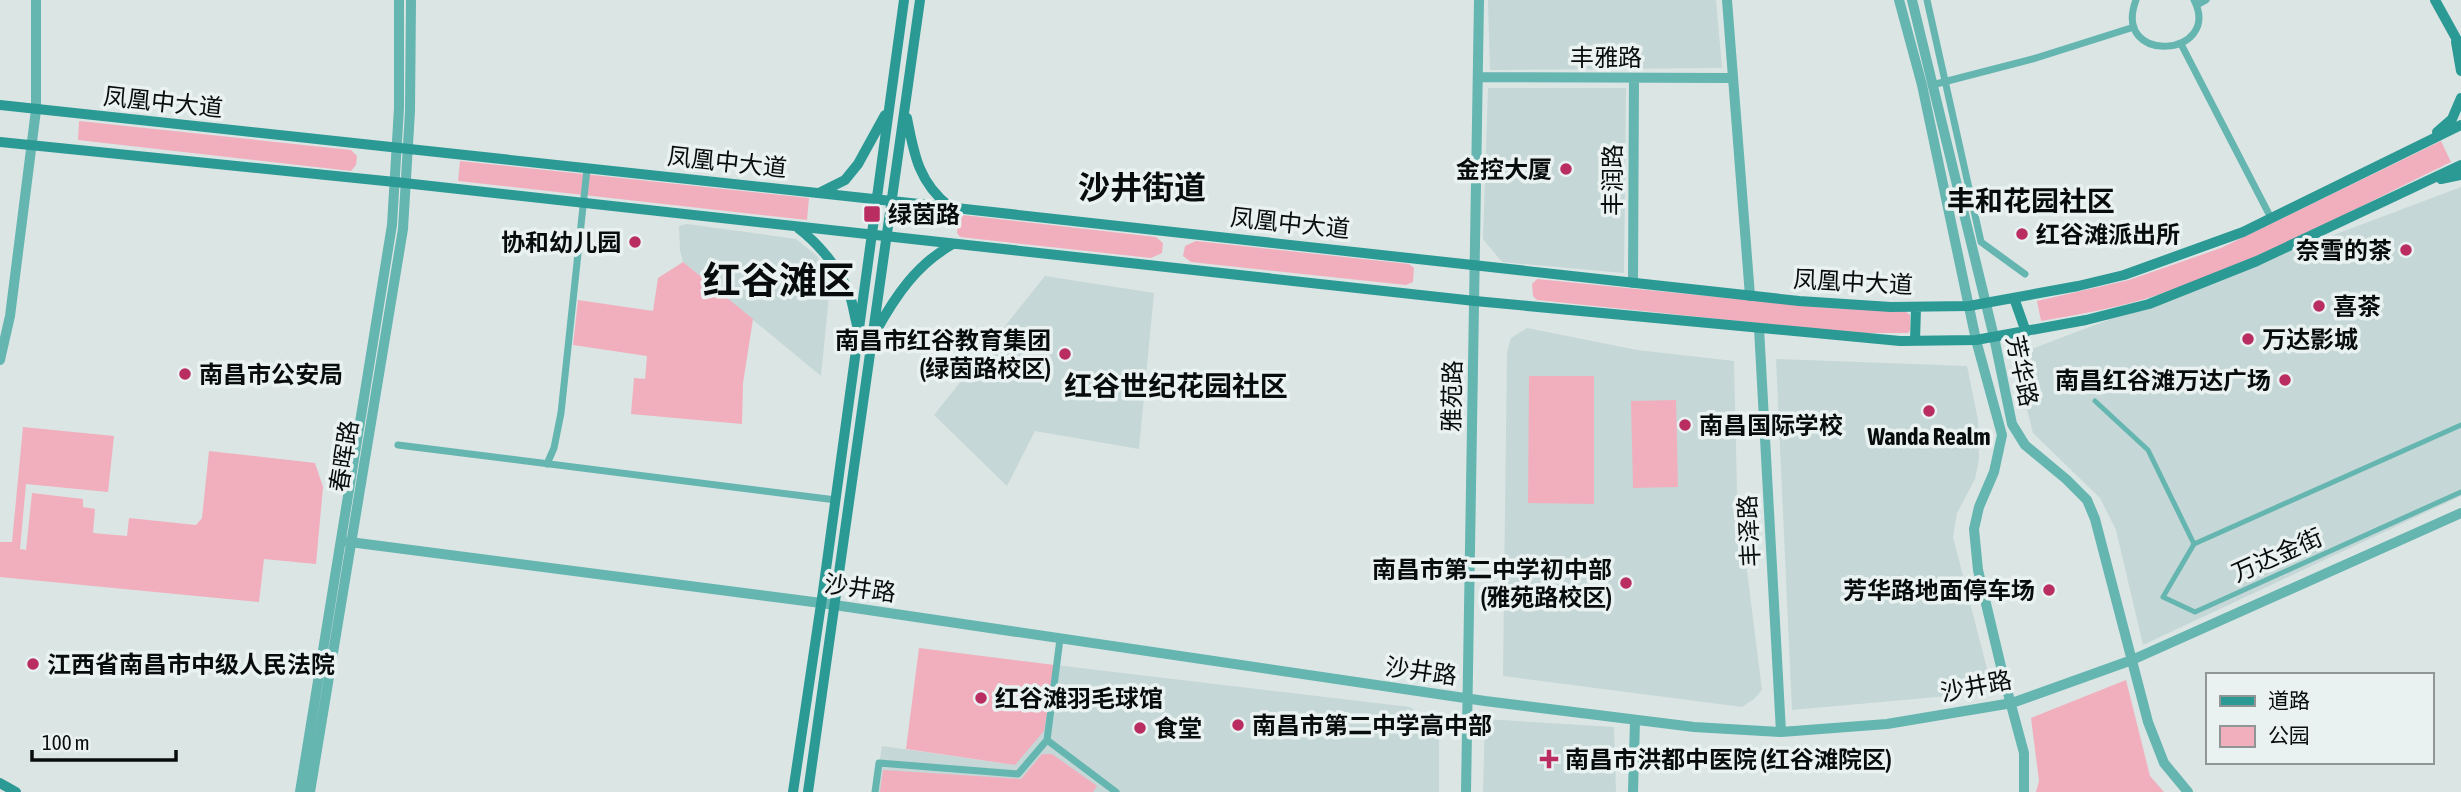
<svg xmlns="http://www.w3.org/2000/svg" width="2461" height="792" viewBox="0 0 2461 792" font-family="'Asap Condensed','Noto Sans SC',sans-serif">
  <rect width="100%" height="100%" fill="#dbe5e4"/>
  <path fill="#c5d7d6" d="M1488,0H1716L1722,68L1490,70Z
    M1488,88H1626L1624,273L1502,262L1483,239Z
    M2461,187V496L2143,645L2116,530L2100,498L2033,433L2013,356Z
    M687,224L796,239L817,256L830,285L821,376L683,262L680,250L679,226Z
    M1045,276L1154,293L1139,449L1035,431L1007,486L934,415Z
    M1527,328L1637,350L1734,361L1737,491L1762,690L1754,699L1742,707L1503,676L1507,352L1511,338Z
    M1776,359L1967,366L1978,420L1979,460L1975,479L1957,513L1953,537L1993,692L1792,710Z
    M1055,665L1410,707L1427,719L1439,738V792H875L882,746L1015,765Z
    M1485,719L1614,727L1616,792H1483Z"/>
  <path fill="#f1afbe" d="M79,121L351,150L357,156L356,165L351,171L78,140Z
    M2441,141L2451,162C2352,210 2251,265 2145,299C2111,309 2076,315 2041,321L2037,301L2129,280L2221,248Z
    M460,161L809,198L807,220L458,181Z
    M963,215L1156,237L1163,243L1162,253L1151,258L960,237L957,233L958,218Z
    M1196,241L1409,264L1414,268L1413,282L1406,285L1191,262L1183,256L1185,246Z
    M683,262L753,319L743,383L742,424L631,414L634,378L645,379L647,356L573,345L578,300L653,311L658,278Z
    M1537,279L1828,308L1905,311L1910,315V330L1908,333H1855L1537,300L1533,296L1532,284Z
    M1529,376H1594V504L1528,503Z
    M1676,400L1678,487L1633,488L1631,401Z
    M23,427L114,436L108,492L26,484L20,549L26,550L32,493L83,499V507L95,509L93,533L127,536L129,518L196,525L202,518L209,451L315,463L323,487L316,564L264,559L259,602L0,577V542H12Z
    M919,648L1055,665L1044,731L1015,765L906,749Z
    M2126,680L2150,776L2164,792H2036L2039,781L2031,718Z
    M1042,754H1052L1097,786L1093,792H880L883,770L1021,779Z"/>
  <g fill="none" stroke-linecap="round" stroke-linejoin="round">
    <path stroke="#65b5b0" stroke-width="5" d="M2095,401L2148,450L2194,544
      M2461,425L2194,544L2163,597L2195,612L2461,492"/>
    <path stroke="#65b5b0" stroke-width="7" d="M1927,0L1981,242L2025,274
      M2136,0C2111,66 2223,57 2194,0
      M2197,5L2206,0
      M2181,44L2271,218
      M1932,85L2036,58L2134,27
      M398,445L836,500
      M547,464L554,448L561,413L587,169
      M1047,740L1060,639
      M875,792L879,763L1018,774L1047,740L1116,792"/>
    <path stroke="#65b5b0" stroke-width="10" d="M1727,0L1750,296
      M1899,0L1922,85L1976,340L2002,435L1994,472L1979,507L1974,529L1978,570L2003,675L2024,753V792
      M1912,0L1994,337L2012,424L2025,445L2066,479L2087,500L2095,519L2148,722L2164,763L2188,792
      M1478,77L1733,78
      M1633,283L1634,78
      M1759,328L1781,732
      M0,360L10,316L36,110V0
      M342,541L821,603L1485,701L1694,727L1781,732L1887,724L2012,703L2132,660L2461,513
      M300,792L392,225L399,108V0
      M310,792L403,229L410,111L411,0
      M1466,792L1479,0
      M1633,792L1635,721"/>
    <path stroke="#2b9994" stroke-width="10" d="M2435,0L2461,47
      M2456,42L2461,71
      M0,105L892,201L1799,301L1891,307L1969,306L2078,286L2124,275L2243,232L2461,125
      M907,118C914,155 919,183 950,207
      M2437,132L2452,119L2461,98
      M0,142L395,182L1475,301L1900,341L1976,340L2086,320L2149,304L2257,261L2461,165
      M2441,179L2461,175
      M819,193L845,180L858,164L885,115
      M798,228C818,243 840,269 849,293C853,303 854,315 857,325
      M2014,298L2026,332
      M876,331C896,295 917,264 953,244
      M1915,341L1916,307
      M0,783L16,792
      M793,792L823,591L904,0
      M808,792L920,0"/>
  </g>
  <g fill="#ba2d60" stroke="#e9f2f1" stroke-width="2.5">
    <circle cx="1566" cy="169" r="7"/>
    <rect x="863" y="205" width="18" height="18" rx="3.5"/>
    <circle cx="2022" cy="234" r="7"/>
    <circle cx="635" cy="242" r="7"/>
    <circle cx="2406" cy="250" r="7"/>
    <circle cx="2319" cy="306" r="7"/>
    <circle cx="2248" cy="339" r="7"/>
    <circle cx="1065" cy="354" r="7"/>
    <circle cx="185" cy="374" r="7"/>
    <circle cx="2285" cy="380" r="7"/>
    <circle cx="1929" cy="411" r="7"/>
    <circle cx="1685" cy="425" r="7"/>
    <circle cx="1626" cy="583" r="7"/>
    <circle cx="2049" cy="590" r="7"/>
    <circle cx="33" cy="664" r="7"/>
    <circle cx="981" cy="698" r="7"/>
    <circle cx="1238" cy="725" r="7"/>
    <circle cx="1140" cy="728" r="7"/>
    <path d="M1545.5 748.5h7v7h7v7h-7v7h-7v-7h-7v-7h7z"/>
  </g>
  <g text-anchor="middle" dominant-baseline="central" stroke-width="7" stroke-linejoin="round" paint-order="stroke">
    <g font-size="24" fill="#090c0c" stroke="#e9f2f1">
      <text x="1606" y="57">丰雅路</text>
      <text transform="translate(163 102) rotate(6)">凤凰中大道</text>
      <text transform="translate(727 162) rotate(6)">凤凰中大道</text>
      <text transform="translate(1612 180) rotate(-90)">丰润路</text>
      <text transform="translate(1290 223) rotate(6)">凤凰中大道</text>
      <text transform="translate(1853 282) rotate(3)">凤凰中大道</text>
      <text transform="translate(2022 371) rotate(78)">芳华路</text>
      <text transform="translate(1452 396) rotate(-89)">雅苑路</text>
      <text transform="translate(344 456) rotate(-81)">春晖路</text>
      <text transform="translate(1749 531) rotate(-93)">丰泽路</text>
      <text transform="translate(2277 555) rotate(-24)">万达金街</text>
      <text transform="translate(860 588) rotate(8)">沙井路</text>
      <text transform="translate(1421 671) rotate(8)">沙井路</text>
      <text transform="translate(1976 686) rotate(-11)">沙井路</text>
    </g>
    <g font-size="24" font-weight="bold" fill="#090c0c" stroke="#e9f2f1" text-anchor="start">
      <text x="1552" y="169" text-anchor="end">金控大厦</text>
      <text x="888" y="214">绿茵路</text>
      <text x="2036" y="234">红谷滩派出所</text>
      <text x="621" y="242" text-anchor="end">协和幼儿园</text>
      <text x="2392" y="250" text-anchor="end">奈雪的茶</text>
      <text x="2333" y="306">喜茶</text>
      <text x="2262" y="339">万达影城</text>
      <text x="1051" y="340" text-anchor="end">南昌市红谷教育集团<tspan x="1051" dy="28">(绿茵路校区)</tspan></text>
      <text x="199" y="374">南昌市公安局</text>
      <text x="2271" y="380" text-anchor="end">南昌红谷滩万达广场</text>
      <text x="1699" y="425">南昌国际学校</text>
      <text x="1929" y="436" text-anchor="middle">Wanda Realm</text>
      <text x="1612" y="569" text-anchor="end">南昌市第二中学初中部<tspan x="1612" dy="28">(雅苑路校区)</tspan></text>
      <text x="2035" y="590" text-anchor="end">芳华路地面停车场</text>
      <text x="47" y="664">江西省南昌市中级人民法院</text>
      <text x="995" y="698">红谷滩羽毛球馆</text>
      <text x="1252" y="725">南昌市第二中学高中部</text>
      <text x="1154" y="728">食堂</text>
      <text x="1565" y="759">南昌市洪都中医院 (红谷滩院区)</text>
    </g>
    <g font-size="28" font-weight="bold" fill="#090c0c" stroke="#e9f2f1">
      <text x="2031" y="201">丰和花园社区</text>
      <text x="1176" y="386">红谷世纪花园社区</text>
    </g>
    <g font-size="32" font-weight="bold" fill="#090c0c" stroke="#e9f2f1">
      <text x="1142" y="187">沙井街道</text>
    </g>
    <g font-size="38" font-weight="bold" fill="#090c0c" stroke="#e9f2f1">
      <text x="779" y="280">红谷滩区</text>
    </g>
  </g>
  <rect x="2206" y="673" width="228" height="91" fill="#e9f2f1" stroke="#8f9695" stroke-width="2"/>
  <rect x="2220" y="696" width="35" height="10" fill="#2b9994" stroke="#8f9695" stroke-width="2"/>
  <text x="2268" y="708" font-size="21" fill="#090c0c">道路</text>
  <rect x="2220" y="726" width="35" height="21" fill="#f1afbe" stroke="#8f9695" stroke-width="2"/>
  <text x="2268" y="743" font-size="21" fill="#090c0c">公园</text>
  <path d="M32 750v10h144v-10" fill="none" stroke="#090c0c" stroke-width="3.5"/>
  <text x="42" y="750" font-size="21" fill="#090c0c" stroke="#e9f2f1" stroke-width="5" paint-order="stroke">100 m</text>
</svg>
